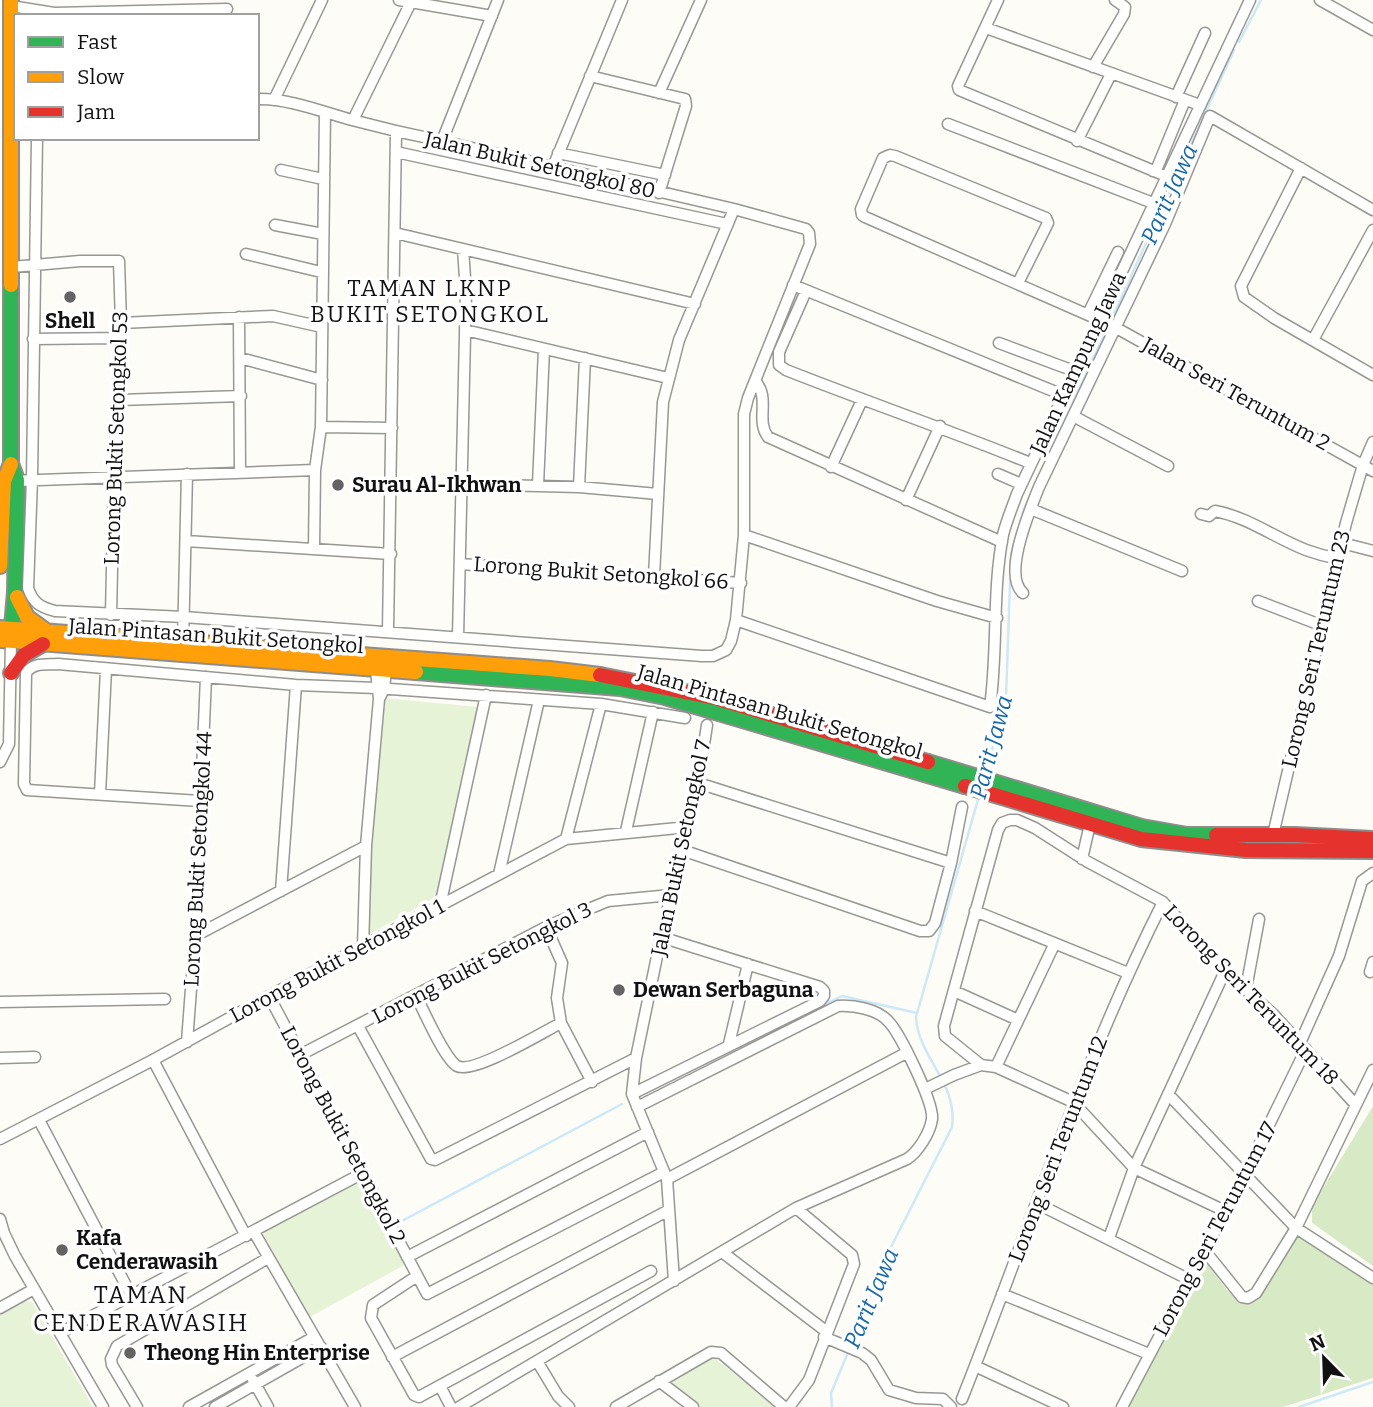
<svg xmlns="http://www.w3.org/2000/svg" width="1373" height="1407" viewBox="0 0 1373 1407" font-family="Bitter,serif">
  <rect width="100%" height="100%" fill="#fdfcf7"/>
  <path fill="#e7f3d7" d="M382,698L479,707L441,894L366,936Z
    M361,1176L408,1263L308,1318L261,1229Z
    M20,1299L32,1302L93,1407H0V1310Z
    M709,1354L778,1407H695L661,1381Z"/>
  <path fill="#d8eac5" d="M1373,1106V1266L1312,1223V1206Z
    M1293,1235L1300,1236L1373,1285V1378L1283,1407H1129L1205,1260C1217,1275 1232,1306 1253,1302Z"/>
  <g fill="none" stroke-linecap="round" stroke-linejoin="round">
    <path stroke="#cde8f7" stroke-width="2.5" d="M1239,42L1261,0
      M1111,320L1234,50
      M1048,457L1108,326
      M986,773L1006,696L1011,555L1024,509L1032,492
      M778,1027L842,996L917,1013
      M398,1223L622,1104
      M851,1344L887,1255L952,1127C958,1082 918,1058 916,1017L979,796
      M832,1407L831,1393L849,1350
      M1299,1407L1373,1382"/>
    <defs>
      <path id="street" d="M399,0L492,16
        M998,0L958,86L959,90L1166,176
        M1320,0L1373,30
        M11,6L54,13L227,9
        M986,28L1200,105
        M1093,67L1124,14L1125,7L1115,0
        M590,76L685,99L686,106L659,193
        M659,93L701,0
        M1176,97L1205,33
        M274,100L322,0
        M353,120L412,0
        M948,124L1153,203
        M37,138L32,479L28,588C33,603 40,607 55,611L184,617L702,656H713L726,650L731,641L736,620L744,535V414L748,398L810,244L809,233L806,229L734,209L442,141C412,135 382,128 352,120C323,112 288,98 257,99
        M442,141L498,0
        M1077,141L1111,74
        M396,152L727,224
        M558,153L665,175
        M553,167L622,0
        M1301,168L1241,286L1244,297L1274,318L1373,375
        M281,170L323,179
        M1153,171L1157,168L1185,100
        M275,225L323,234
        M395,233L695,304
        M246,254L321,272
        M12,267L80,261H119L121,323L114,476L111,615
        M1018,283L1048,223L1046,218L895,156L890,155L883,158L861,209L862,215L865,217L1111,325L1373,471
        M793,285L1063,395
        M806,291L779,352V365L786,370C867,402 949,430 1030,463
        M1088,314L1118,252
        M239,317L240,472
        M121,323L273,316L322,327
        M465,330L668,378
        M33,339L120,338
        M1313,340L1373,230
        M999,343L1074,371
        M240,358L322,380
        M755,381C771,398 755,420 768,437L1002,542
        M119,400L241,396
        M1073,416L1168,466
        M321,427L392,428
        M831,467L862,400
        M998,474L1021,484
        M11,481L315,470
        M462,484L579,487L658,494
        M538,485L544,349
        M579,487L585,358
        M906,500L940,426
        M1031,509L1182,571
        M1201,514L1209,516L1215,511C1248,517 1275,538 1306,550C1317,554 1328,557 1339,559
        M744,535L937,601L997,618
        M186,541L391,554
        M1342,543L1373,551
        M314,549L315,470L321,427L325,112
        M460,564L741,583
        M654,576L663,402L679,340L734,209
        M1023,593C1002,575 1030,510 1039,487L1165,224L1210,116L1373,210
        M1258,601L1323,626
        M736,620L990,707C998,650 992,592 1003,535C1006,522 1012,508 1017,494L1250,0
        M388,632L396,132
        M458,637L466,292L463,249
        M183,642L187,474
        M376,670L379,699L384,689L386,670
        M0,762L9,744L11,640
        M698,783L951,863
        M100,794L106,669
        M200,801L27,790L24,784L26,673C33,662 46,665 58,664L296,685L376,688L601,704L685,718
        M626,831L653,712
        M1273,835L1346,523L1363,465L1373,442
        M566,839L601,704
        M682,850L920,931H929L935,923L951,863L962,807
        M1082,859L1090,824
        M499,874L539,700
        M281,891L296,685
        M440,906L486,695
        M975,911L1128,973
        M546,927L562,963L557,998L561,1023L592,1082
        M195,936L366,846
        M363,947L366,846L379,699
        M1370,972L1373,962
        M1246,989L1259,919
        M954,991L1018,1020
        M269,996L427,1294L664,1172
        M416,996C424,1011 444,1058 457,1066C473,1075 543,1032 561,1023
        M0,1002L165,999
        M358,1026L431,1159L435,1160L636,1058
        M187,1042L195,936L206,677
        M1300,1043L1339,956L1362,881L1373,873
        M729,1044L748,964
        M300,1055L550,925L608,901L671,895
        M0,1058L35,1057
        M153,1060L246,1236
        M981,1065L945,1036L944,1026L998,830L1002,823L1010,820H1017L1035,828L1088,862L1163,902L1225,971L1273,1014L1356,1105
        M996,1067L1054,945
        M925,1089L954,1075L981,1065L996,1067L1073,1102L1134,1168L1225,1211
        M632,1094L820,1001L824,996V991L820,987L661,937
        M1168,1094L1296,1228L1373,1278
        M39,1120L131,1295
        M0,1139L153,1060L295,982L566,839L688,827
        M667,1179L906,1053
        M1038,1204L1188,1279
        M0,1219L4,1233L15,1256L103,1407
        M254,1232L355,1407
        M1109,1238L1134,1168L1225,971
        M1205,1251L1242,1297L1248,1298L1256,1293L1296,1228L1373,1070
        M722,1252L827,1332
        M407,1257L648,1132
        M417,1276L373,1305L371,1318L414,1395L419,1397L651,1271
        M674,1281L667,1179L632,1094L636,1058L661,937L698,783L707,725
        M1002,1294L1149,1354
        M0,1308L34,1289
        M60,1333L363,1173
        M824,1337L862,1353L871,1360L889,1390L916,1398L943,1399L951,1407
        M392,1357L669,1210
        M537,1361L558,1396L569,1407
        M975,1366L1063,1407
        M253,1380L268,1407
        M659,1381L693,1407
        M440,1386L451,1407
        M962,1399C1028,1233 1082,1062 1163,902
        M137,1407L112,1365L111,1359L117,1346L268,1258
        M189,1407L314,1337
        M215,1407L321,1347
        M459,1407L796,1208L907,1159C918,1152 930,1133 932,1119C934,1103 900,1033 888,1021C877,1009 854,1005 838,1006L637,1107
        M616,1407L711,1352L721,1353L784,1407
        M789,1407L809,1380L854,1264L852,1255L796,1208
        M1122,1407L1245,1174L1306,1049"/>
      <path id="fast" d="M11,285V464L17,480L15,592L11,639
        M416,672L620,688L665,697L965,786
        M928,762L1142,827L1187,835H1216"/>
      <path id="slow" d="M11,0V285
        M0,566L4,481L11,464
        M17,597L27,617L45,630
        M0,628L550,669L600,675
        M0,640L416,672"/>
      <path id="jam" d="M11,673L24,655L43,644
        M600,675L715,698L928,762
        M965,786L1141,839L1246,850L1373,851
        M1216,835H1295L1373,839"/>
    </defs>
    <use href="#street" stroke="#979795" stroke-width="13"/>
    <use href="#fast" stroke="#8e8d8b" stroke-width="18"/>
    <use href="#slow" stroke="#8e8d8b" stroke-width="18"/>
    <use href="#jam" stroke="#8e8d8b" stroke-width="18"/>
    <use href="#street" stroke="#fffffe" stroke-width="10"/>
    <use href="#fast" stroke="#30b455" stroke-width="14"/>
    <use href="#slow" stroke="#ff9f0a" stroke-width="14"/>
    <use href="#jam" stroke="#e5322d" stroke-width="14"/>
  </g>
  <g fill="#646362" stroke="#fff" stroke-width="2.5">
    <circle cx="70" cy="297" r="7"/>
    <circle cx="338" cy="485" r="7"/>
    <circle cx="619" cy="990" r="7"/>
    <circle cx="62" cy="1250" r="7"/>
    <circle cx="130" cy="1353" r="7"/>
  </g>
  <g text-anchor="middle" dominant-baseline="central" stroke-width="7" stroke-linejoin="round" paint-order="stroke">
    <g font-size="21" fill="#111" stroke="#fff">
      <text transform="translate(540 165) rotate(13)">Jalan Bukit Setongkol 80</text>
      <text transform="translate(1078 363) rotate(-65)">Jalan Kampung Jawa</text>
      <text transform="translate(1236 394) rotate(29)">Jalan Seri Teruntum 2</text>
      <text transform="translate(116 438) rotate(-88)">Lorong Bukit Setongkol 53</text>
      <text transform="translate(601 573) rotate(4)">Lorong Bukit Setongkol 66</text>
      <text transform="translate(216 636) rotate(4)">Jalan Pintasan Bukit Setongkol</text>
      <text transform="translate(1316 649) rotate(-77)">Lorong Seri Teruntum 23</text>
      <text transform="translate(780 712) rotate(16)">Jalan Pintasan Bukit Setongkol</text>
      <text transform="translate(681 848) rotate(-78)">Jalan Bukit Setongkol 7</text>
      <text transform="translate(198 859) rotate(-87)">Lorong Bukit Setongkol 44</text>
      <text transform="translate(337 961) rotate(-28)">Lorong Bukit Setongkol 1</text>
      <text transform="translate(482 963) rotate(-27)">Lorong Bukit Setongkol 3</text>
      <text transform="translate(1251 995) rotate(46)">Lorong Seri Teruntum 18</text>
      <text transform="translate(343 1135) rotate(62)">Lorong Bukit Setongkol 2</text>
      <text transform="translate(1058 1149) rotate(-69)">Lorong Seri Teruntum 12</text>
      <text transform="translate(1215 1229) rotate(-62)">Lorong Seri Teruntum 17</text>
    </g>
    <g font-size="21" font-weight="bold" fill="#111" stroke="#fff" text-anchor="start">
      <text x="70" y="321" text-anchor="middle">Shell</text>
      <text x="352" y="485">Surau Al-Ikhwan</text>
      <text x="633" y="990">Dewan Serbaguna</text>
      <text x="76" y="1238">Kafa<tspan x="76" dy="24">Cenderawasih</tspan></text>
      <text x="144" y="1353">Theong Hin Enterprise</text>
    </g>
    <g font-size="23" font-style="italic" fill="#1768a6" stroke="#fff">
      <text transform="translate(1169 194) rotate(-66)">Parit Jawa</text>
      <text transform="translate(991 747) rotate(-75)">Parit Jawa</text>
      <text transform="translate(871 1298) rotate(-67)">Parit Jawa</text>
    </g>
    <g font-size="23" letter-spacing="2" fill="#111" stroke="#fff">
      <text x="430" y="288">TAMAN LKNP<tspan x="430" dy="26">BUKIT SETONGKOL</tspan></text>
    </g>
    <g font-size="24" letter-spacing="2" fill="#111" stroke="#fff">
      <text x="141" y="1295">TAMAN<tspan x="141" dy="28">CENDERAWASIH</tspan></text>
    </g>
  </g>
  <rect x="14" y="14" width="245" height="126" fill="#ffffff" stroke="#a0a0a0" stroke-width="2"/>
  <rect x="28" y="37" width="35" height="10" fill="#30b455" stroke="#a0a0a0" stroke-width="2"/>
  <text x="77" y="49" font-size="21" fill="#111111">Fast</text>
  <rect x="28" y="72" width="35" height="10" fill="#ff9f0a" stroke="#a0a0a0" stroke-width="2"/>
  <text x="77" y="84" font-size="21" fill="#111111">Slow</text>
  <rect x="28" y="107" width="35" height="10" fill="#e5322d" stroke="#a0a0a0" stroke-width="2"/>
  <text x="77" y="119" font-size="21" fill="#111111">Jam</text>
  <g transform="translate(1324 1358) rotate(337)" stroke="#ffffff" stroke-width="5" paint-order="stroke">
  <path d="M0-5L12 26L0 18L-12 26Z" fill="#111111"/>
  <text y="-10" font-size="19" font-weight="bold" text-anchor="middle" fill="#111111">N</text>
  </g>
</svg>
